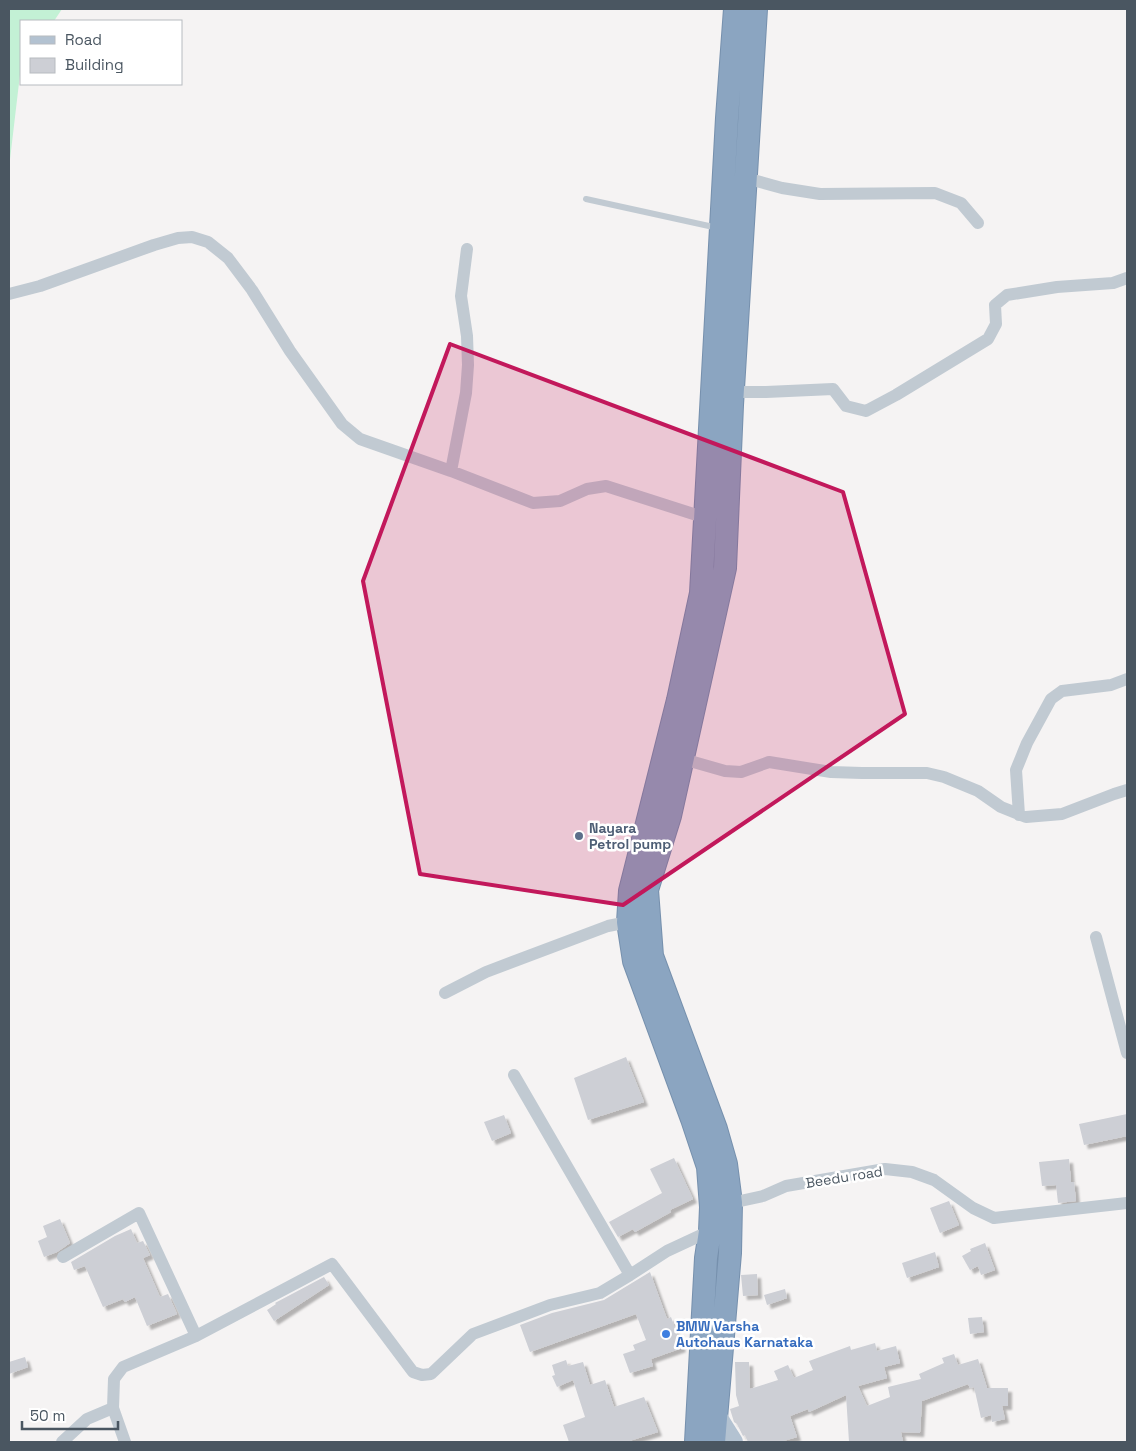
<svg xmlns="http://www.w3.org/2000/svg" width="1136" height="1451" viewBox="0 0 1136 1451" font-family="'Space Grotesk',sans-serif">
  <defs>
    <filter id="shadow"><feDropShadow dx="4" dy="4" stdDeviation="1" flood-color="#0004"/></filter>
  </defs>
  <rect width="100%" height="100%" fill="#f5f3f3"/>
  <path fill="#c3f1d5" d="M9,9H62L54,21H21V66L9,168Z"/>
  <path fill="#cdcfd5" filter="url(#shadow)" d="M626,1057L644,1102L588,1120L574,1078Z
    M1127,1114V1136L1084,1145L1079,1124Z
    M504,1115L511,1133L492,1141L484,1122Z
    M674,1158L693,1199L670,1210L671,1212L635,1232L633,1229L618,1237L609,1222L662,1193L650,1169Z
    M1069,1159L1071,1182H1074L1076,1201L1058,1203L1056,1185L1042,1186L1039,1162Z
    M949,1201L959,1225L940,1233L930,1208Z
    M60,1219L70,1243L57,1252L44,1257L38,1241L47,1237L43,1226Z
    M131,1229L137,1243L143,1241L150,1255L143,1258L160,1297L168,1294L177,1314L147,1326L135,1297L125,1302L123,1299L103,1307L85,1266L74,1270L71,1262L115,1236Z
    M985,1243L995,1270L981,1275L978,1266L970,1270L962,1256L971,1251L970,1249Z
    M935,1252L939,1267L907,1278L902,1263Z
    M650,1272L667,1319L671,1317L682,1348L651,1359L653,1366L630,1373L623,1354L635,1350L633,1345L646,1340L636,1314L530,1352L520,1325L552,1313L604,1300Z
    M757,1274L758,1295L743,1296L741,1275Z
    M324,1277L329,1285L274,1321L267,1310L276,1304L275,1303Z
    M785,1289L787,1298L767,1305L764,1295Z
    M982,1317L984,1332L970,1334L968,1318Z
    M875,1343L877,1351L896,1346L900,1363L884,1367L887,1378L858,1386L867,1406L890,1397L888,1387L921,1379L919,1374L944,1363L942,1358L954,1354L958,1365L978,1359L987,1388H1008V1406H1002L1005,1419L992,1422L991,1415L981,1418L974,1387L970,1388L968,1384L922,1401L920,1433L901,1432L903,1442H849L846,1395L809,1412L808,1409L790,1416L797,1437L780,1442H748L745,1435L743,1436L737,1424L734,1422L730,1409L739,1406L736,1395L735,1362H749L750,1389L778,1380L774,1371L788,1365L794,1378L813,1370L809,1361L850,1346L851,1350Z
    M25,1357L28,1367L9,1374V1362Z
    M566,1360L568,1366L583,1362L590,1385L605,1380L614,1407L644,1397L658,1432L626,1442H569L563,1425L585,1417L573,1380L557,1387L552,1376L555,1375L552,1365Z"/>
  <g fill="none" stroke-linecap="round" stroke-linejoin="round">
    <defs>
      <path id="highway" d="M696,1442L706,1258L710,1231L711,1207L708,1167L692,1119L634,961L628,922L630,891L678,700L701,593L727,118L735,9
        M714,1442L730,1253L731,1203L726,1164L716,1129L652,956L647,890L670,816L725,568L732,405L756,9"/>
    </defs>
    <use href="#highway" stroke="#7690ad" stroke-width="24"/>
    <path stroke="#c1cad2" stroke-width="6" d="M586,199L718,228"/>
    <path stroke="#c1cad2" stroke-width="12" d="M746,178L782,188L820,194L935,193L961,203L978,223
      M9,294L40,286L154,245L178,238L192,237L208,242L228,258L252,290L290,351L342,424L360,439L451,471L533,503L560,501L587,489L606,486L706,518
      M733,392H766L833,389L846,406L866,411L896,395L988,339L996,324L995,305L1007,295L1057,287L1113,283L1127,278
      M451,471L466,393L468,365L467,336L461,296L467,249
      M683,759L725,771L741,772L769,762L831,772L862,773H927L944,777L978,791L1001,807L1026,817L1062,814L1114,794L1127,790
      M1019,815L1016,770L1027,743L1051,699L1062,691L1111,685L1127,679
      M1096,937L1127,1053
      M445,993L486,972L608,926L628,922
      M514,1075L630,1275
      M731,1203L763,1196L786,1186L885,1169L912,1172L934,1180L973,1208L994,1218L1127,1203
      M63,1257L139,1213L196,1336
      M62,1442L87,1419L113,1408
      M125,1442L113,1408L114,1379L123,1367L196,1336L332,1264L413,1372L422,1375L431,1374L473,1334L550,1305L600,1293L630,1275L667,1251L710,1231"/>
    <path stroke="#b3c2d1" stroke-width="20" d="M708,1414L716,1415L733,1442"/>
    <use href="#highway" stroke="#8ba5c1" stroke-width="22"/>
  </g>
  <path fill="#c2185b" fill-opacity="0.2" stroke="#c2185b" stroke-width="4" stroke-linejoin="round" d="M450,344L843,492L905,714L623,905L420,874L363,581Z"/>
  <circle fill="#5c6f8a" stroke="#fff" stroke-width="2" cx="579" cy="836" r="5"/>
  <circle fill="#3f7fe0" stroke="#fff" stroke-width="2" cx="666" cy="1334" r="5"/>
  <g text-anchor="middle" dominant-baseline="central" stroke-width="5" stroke-linejoin="round" paint-order="stroke">
    <g font-size="14" font-weight="bold" fill="#4e5e75" stroke="#fff" text-anchor="start">
      <text x="589" y="828">Nayara<tspan x="589" dy="16">Petrol pump</tspan></text>
    </g>
    <g font-size="14" fill="#4a5661" stroke="#fff">
      <text transform="translate(844 1177) rotate(-9)">Beedu road</text>
    </g>
    <g font-size="14" font-weight="bold" fill="#366cbe" stroke="#fff" text-anchor="start">
      <text x="676" y="1326">BMW Varsha<tspan x="676" dy="16">Autohaus Karnataka</tspan></text>
    </g>
  </g>
  <rect width="1136" height="1451" fill="none" stroke="#4a5661" stroke-width="20"/>
  <rect x="20" y="20" width="162" height="65" fill="#ffffff" stroke="#b7bbc0"/>
  <rect x="30" y="36" width="25" height="8" fill="#b3c2d1" stroke="#b7bbc0"/>
  <text x="65" y="45" font-size="15" fill="#4a5661">Road</text>
  <rect x="30" y="58" width="25" height="15" fill="#cdcfd5" stroke="#b7bbc0"/>
  <text x="65" y="70" font-size="15" fill="#4a5661">Building</text>
  <path d="M22 1421v8h96v-8" fill="none" stroke="#4a5661" stroke-width="2.5"/>
  <text x="30" y="1421" font-size="15" fill="#4a5661" stroke="#ffffff" stroke-width="4" paint-order="stroke">50 m</text>
</svg>
